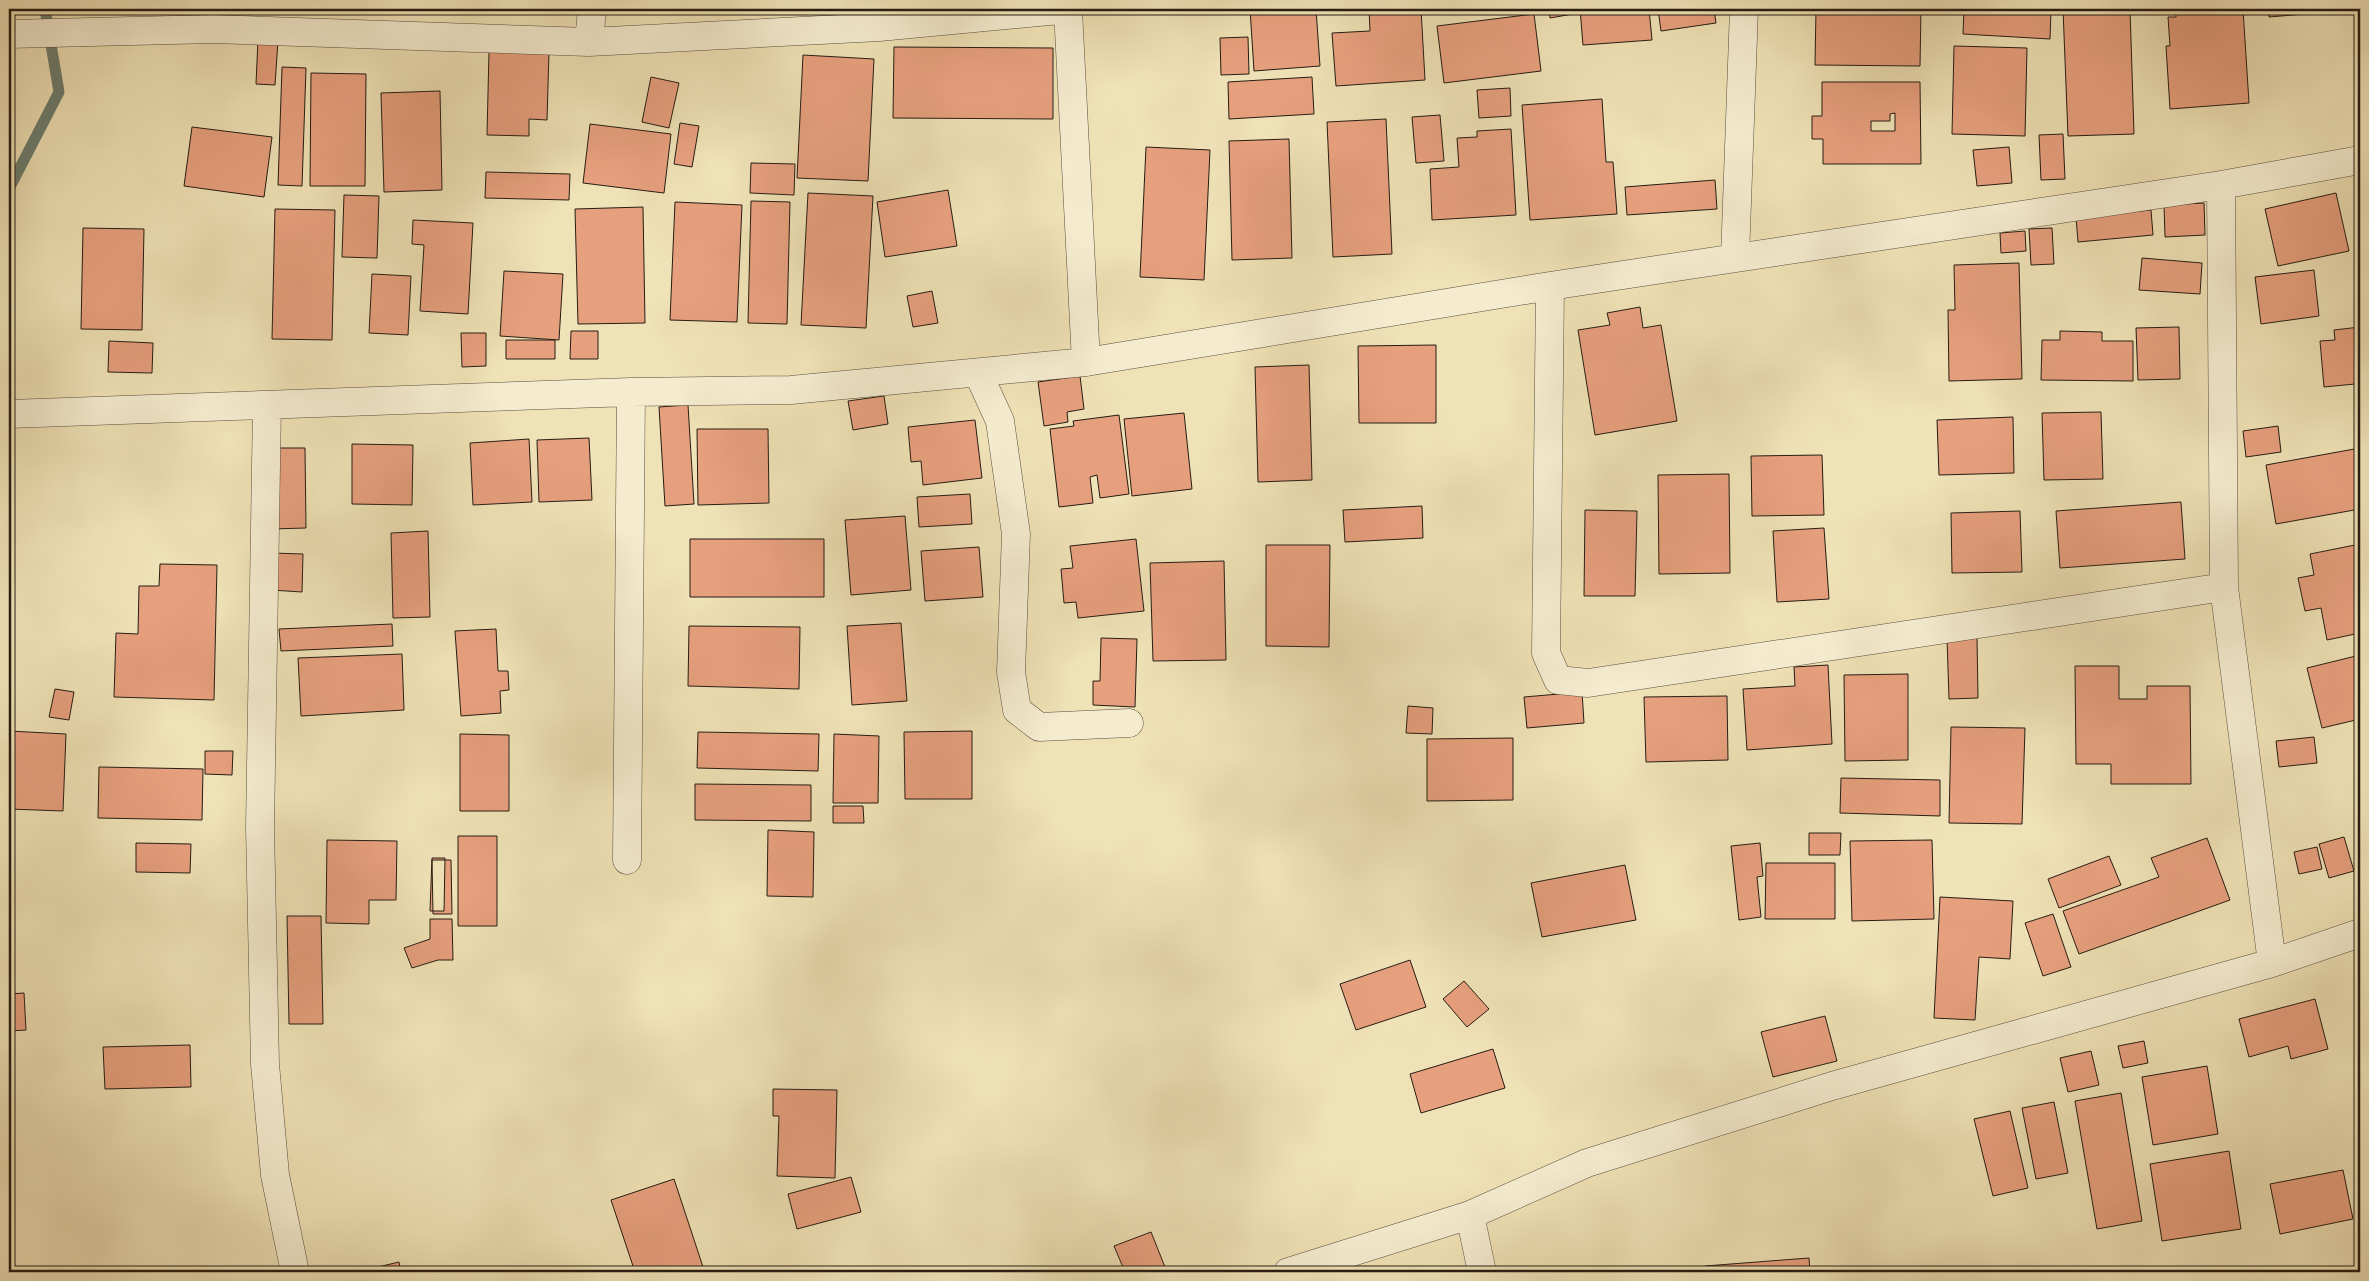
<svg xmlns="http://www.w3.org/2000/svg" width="2369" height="1281" viewBox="0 0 2369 1281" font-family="'Gentium Book Plus',serif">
  <rect width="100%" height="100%" fill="#efe2b6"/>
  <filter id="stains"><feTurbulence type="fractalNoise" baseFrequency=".004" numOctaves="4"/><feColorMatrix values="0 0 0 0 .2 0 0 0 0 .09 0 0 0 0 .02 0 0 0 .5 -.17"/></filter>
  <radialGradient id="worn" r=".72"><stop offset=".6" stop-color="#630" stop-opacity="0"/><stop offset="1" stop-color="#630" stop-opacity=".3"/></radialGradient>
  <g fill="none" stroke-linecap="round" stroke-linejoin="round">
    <path stroke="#6c7d6f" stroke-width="11" d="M9,189L59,92L45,9"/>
  </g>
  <path fill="#e7a07e" stroke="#261c13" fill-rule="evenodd" d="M1250,9H1316L1320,66L1254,71Z
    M1369,9H1421L1425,80L1336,86L1332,33L1370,31Z
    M1467,9H1490L1468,13Z
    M1549,9H1572L1573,14L1550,18Z
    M1580,9H1649L1652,40L1583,45Z
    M1658,9H1714L1716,23L1661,31Z
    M1816,9H1921L1920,66L1815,65Z
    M1964,9H2051L2050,39L1963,34Z
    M2063,9H2130L2134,134L2068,136Z
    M2176,9H2243L2249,103L2170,109L2166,46H2170L2168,17H2176Z
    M2268,9H2341V11L2269,17Z
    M1534,14L1541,71L1444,83L1437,26Z
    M1248,37L1249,74L1221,75L1220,38Z
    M258,39L278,40L275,85L256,84Z
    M1954,46L2027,48L2025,136L1952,134Z
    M894,47L1053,48V119L893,118Z
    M489,51L549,52L547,120L529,119V136L487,135Z
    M803,55L874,59L868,181L797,178Z
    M282,67L306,68L302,186L278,185Z
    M311,73L366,74L365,186H310Z
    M651,77L679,83L669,128L642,122Z
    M1312,77L1314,114L1229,119L1228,82Z
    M1822,82H1920L1921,164H1823V139H1812V116H1822ZM1895,113V131H1871V121H1890V114Z
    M1510,88L1511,116L1479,118L1477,90Z
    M440,91L442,190L384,192L381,93Z
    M1602,99L1606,162H1613L1617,214L1530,220L1522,105Z
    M1440,115L1444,161L1416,163L1412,117Z
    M1386,119L1392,254L1333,257L1327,122Z
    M680,123L699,126L692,167L674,164Z
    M590,124L671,134L664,193L583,183Z
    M192,127L272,137L264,197L184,186Z
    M1511,129L1516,215L1432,220L1430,169L1459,167L1457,138L1477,137V131Z
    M2063,134L2065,179L2041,180L2039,135Z
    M1289,139L1292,258L1232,260L1229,141Z
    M1146,147L1210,150L1204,280L1140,277Z
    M2009,147L2012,183L1977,186L1973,150Z
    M751,163L795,164L794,195L750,193Z
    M486,172L570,174L569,200L485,198Z
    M1715,180L1717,209L1627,215L1625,187Z
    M948,190L957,246L885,257L877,202Z
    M808,193L873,196L866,328L801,325Z
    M2336,193L2349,251L2278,266L2265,209Z
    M344,195L379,196L377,258L342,257Z
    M751,201L790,202L787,324L748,323Z
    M675,202L742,205L737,322L670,320Z
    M2204,203L2205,235L2165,237L2164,205Z
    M643,207L645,323L578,324L575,209Z
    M275,209L335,210L332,340L272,339Z
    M2151,210L2153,235L2078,242L2076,217Z
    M413,220L473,223L468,314L420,311L424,245L412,244Z
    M83,228L144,229L142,330L81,329Z
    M2052,228L2054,264L2031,265L2029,229Z
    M2025,231L2026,251L2001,253L2000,233Z
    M2360,256V274L2357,257Z
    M2142,258L2202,263L2200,294L2139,290Z
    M2019,263L2022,379L1949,381L1948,310H1955L1954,265Z
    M2314,270L2319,316L2261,324L2255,277Z
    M504,271L563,274L559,340L500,336Z
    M372,274L411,276L408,335L369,333Z
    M932,291L938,323L913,327L907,296Z
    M1640,307L1643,328L1661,325L1677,421L1595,435L1578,330L1610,325L1607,313Z
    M2179,327L2180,379L2138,380L2136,328Z
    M2360,327V392L2356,393L2355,384L2324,387L2320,341L2335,340L2334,330Z
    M571,331H598V359H570Z
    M2060,331L2102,332V341H2133V381L2041,380L2042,340H2060Z
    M461,333H486V366L462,367Z
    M506,340H555V359H506Z
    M109,341L153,343L152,373L108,372Z
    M1436,345V423H1359L1358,346Z
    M1309,365L1312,480L1258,482L1255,367Z
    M1080,376L1084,409L1067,412L1068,422L1044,426L1038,382Z
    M884,396L888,424L853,430L848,401Z
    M688,405L694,504L665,506L659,407Z
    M2101,412L2103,479L2044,480L2042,413Z
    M1184,413L1192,489L1132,496L1124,419Z
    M1119,415L1129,494L1100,498L1097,475L1090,477L1093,503L1059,507L1050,429L1074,426L1073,421Z
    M2013,417L2014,473L1939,475L1937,420Z
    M975,420L982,478L923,485L921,461L911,462L908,427Z
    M2278,426L2281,452L2246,457L2243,431Z
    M697,429H768L769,503L698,505Z
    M589,438L592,500L539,502L537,440Z
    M529,439L532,502L473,505L470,443Z
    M352,444L413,445L412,505L352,504Z
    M270,448H305L306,528L271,529Z
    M2360,448V509L2276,524L2266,465Z
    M1822,455L1824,515L1752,516L1751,456Z
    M1729,474L1730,573L1659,574L1658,475Z
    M970,494L972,524L919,527L917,497Z
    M2181,502L2185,559L2060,568L2056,511Z
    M1422,506L1423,538L1345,542L1343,510Z
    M1585,510L1637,511L1635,596H1584Z
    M2020,511L2022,572L1952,573L1951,513Z
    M905,516L911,590L851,595L845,520Z
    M1824,528L1829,599L1777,602L1773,531Z
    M428,531L430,617L393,618L391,533Z
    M690,539H824V597H690Z
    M1136,539L1144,611L1078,618L1076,602L1064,603L1061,569L1073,568L1070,546Z
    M2360,544V633L2327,640L2321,608L2305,611L2298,578L2314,575L2310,554Z
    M1266,545H1330L1329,647L1266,646Z
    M979,547L983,597L925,601L921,551Z
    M272,553L303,554L302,592L271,590Z
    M1224,561L1226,660L1153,661L1150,563Z
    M160,564L217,565L214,700L114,697L116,633L138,634L139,586H159Z
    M901,623L907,701L852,705L847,626Z
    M392,624L393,646L281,651L279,629Z
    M689,626L800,627L799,689L688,686Z
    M496,629L498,671H508L509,690L500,691L501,713L461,716L455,631Z
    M1977,637L1978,698L1949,699L1947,638Z
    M1101,638L1137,639L1135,707L1093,705V681H1100Z
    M402,654L404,710L301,716L298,658Z
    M2360,655V719L2322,728L2307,668Z
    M1828,665L1832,744L1747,750L1743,689L1795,686L1794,667Z
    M2075,666H2119V699H2147V686H2190L2191,784H2111V764H2076Z
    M1908,674V760L1845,761L1844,675Z
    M55,689L74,692L69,720L49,717Z
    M1582,692L1584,723L1527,728L1524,697Z
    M1727,696L1728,760L1646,762L1644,697Z
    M1408,706L1433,708L1432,734L1406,733Z
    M1951,727L2025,728L2022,824L1949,823Z
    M9,731L66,734L63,811L9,809Z
    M972,731V799H905L904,732Z
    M698,732L819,734L818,771L697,768Z
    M460,734L509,735V811H460Z
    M834,734L879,736L878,803H833Z
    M2314,737L2317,763L2279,767L2276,741Z
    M1513,738V800L1427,801V739Z
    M205,751H233L232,775L205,774Z
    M99,767L203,769L202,820L98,818Z
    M1841,778L1940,780V816L1840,813Z
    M695,784L811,785V821L695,820Z
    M833,806H863L864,823H833Z
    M768,830L814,832L813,897L767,896Z
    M1809,833H1841L1840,855H1809Z
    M458,836H497V926H458Z
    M2344,837L2354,871L2329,878L2319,844Z
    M2207,838L2230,900L2079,954L2063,911L2159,877L2151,858Z
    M327,840L397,841L396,900H369V924L326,923Z
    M1932,840L1934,919L1852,921L1850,841Z
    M136,843L191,844L190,873L136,872Z
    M1760,843L1763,876L1757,877L1761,917L1739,920L1731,846Z
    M2317,847L2322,869L2299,874L2294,852Z
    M2109,856L2121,885L2059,908L2048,879Z
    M432,858H445L444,911H430Z
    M432,860H451L452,914H433Z
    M1766,863H1835V919H1765Z
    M1625,865L1636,920L1542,937L1531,883Z
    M1940,897L2013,901L2010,959L1979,957L1975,1020L1934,1018Z
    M2053,914L2071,967L2043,976L2025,923Z
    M287,916H321L323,1024H289Z
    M430,919H452L453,960H438L412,968L404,948L430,939Z
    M1410,960L1426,1007L1356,1030L1340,984Z
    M1464,981L1489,1009L1467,1027L1443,999Z
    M24,993L26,1030L9,1031V994Z
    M2315,999L2328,1049L2291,1059L2288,1046L2249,1057L2239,1019Z
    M1825,1016L1837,1061L1773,1077L1761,1032Z
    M2144,1041L2148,1063L2123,1068L2118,1046Z
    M190,1045L191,1087L105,1089L103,1047Z
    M1493,1049L1505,1088L1421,1113L1410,1074Z
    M2091,1051L2099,1085L2068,1092L2060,1058Z
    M2207,1066L2218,1134L2153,1145L2142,1077Z
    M773,1089L837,1090L835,1178L777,1176L779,1116H773Z
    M2121,1093L2142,1221L2097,1229L2075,1101Z
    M2054,1102L2068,1173L2036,1179L2022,1108Z
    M2010,1111L2028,1188L1993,1196L1974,1119Z
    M2229,1151L2241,1229L2162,1241L2150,1164Z
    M2343,1170L2353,1219L2280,1234L2270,1184Z
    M851,1177L861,1212L797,1229L788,1194Z
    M674,1179L703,1267L687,1272H635L611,1200Z
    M1151,1232L1167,1272H1125L1114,1246Z
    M1809,1258L1810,1272H1705V1266Z
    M399,1262L401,1272H357Z"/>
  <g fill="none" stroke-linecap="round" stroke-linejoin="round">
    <defs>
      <path id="street" d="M1068,10L1086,362
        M9,34L214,29L589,42L879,27L1070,9
        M589,42L592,9
        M2221,185L2224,587L2272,963
        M1735,258L1744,9
        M1550,286L1546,653L1558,680L1588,683L2224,587
        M978,373L1000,421L1016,534L1011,672L1017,710L1039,727L1129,723
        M267,405L260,827L265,1064L275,1175L295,1272
        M9,414L631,392L791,390L1086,362L1550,286L2221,185L2360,160
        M627,860L631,392
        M1470,1215L1482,1272
        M1288,1272L1470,1215L1587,1163L1832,1086L2272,963L2360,933"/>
    </defs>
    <use href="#street" stroke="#584e3c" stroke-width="29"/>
    <use href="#street" stroke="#f5ecd0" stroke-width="28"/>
  </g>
  <rect width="2369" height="1281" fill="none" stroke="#efe2b6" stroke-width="30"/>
  <rect x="10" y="10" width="2349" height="1261" fill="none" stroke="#261c13" stroke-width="2.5"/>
  <rect x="15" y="15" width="2339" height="1251" fill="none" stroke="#261c13"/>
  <rect width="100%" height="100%" filter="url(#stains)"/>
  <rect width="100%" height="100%" fill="url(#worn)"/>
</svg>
